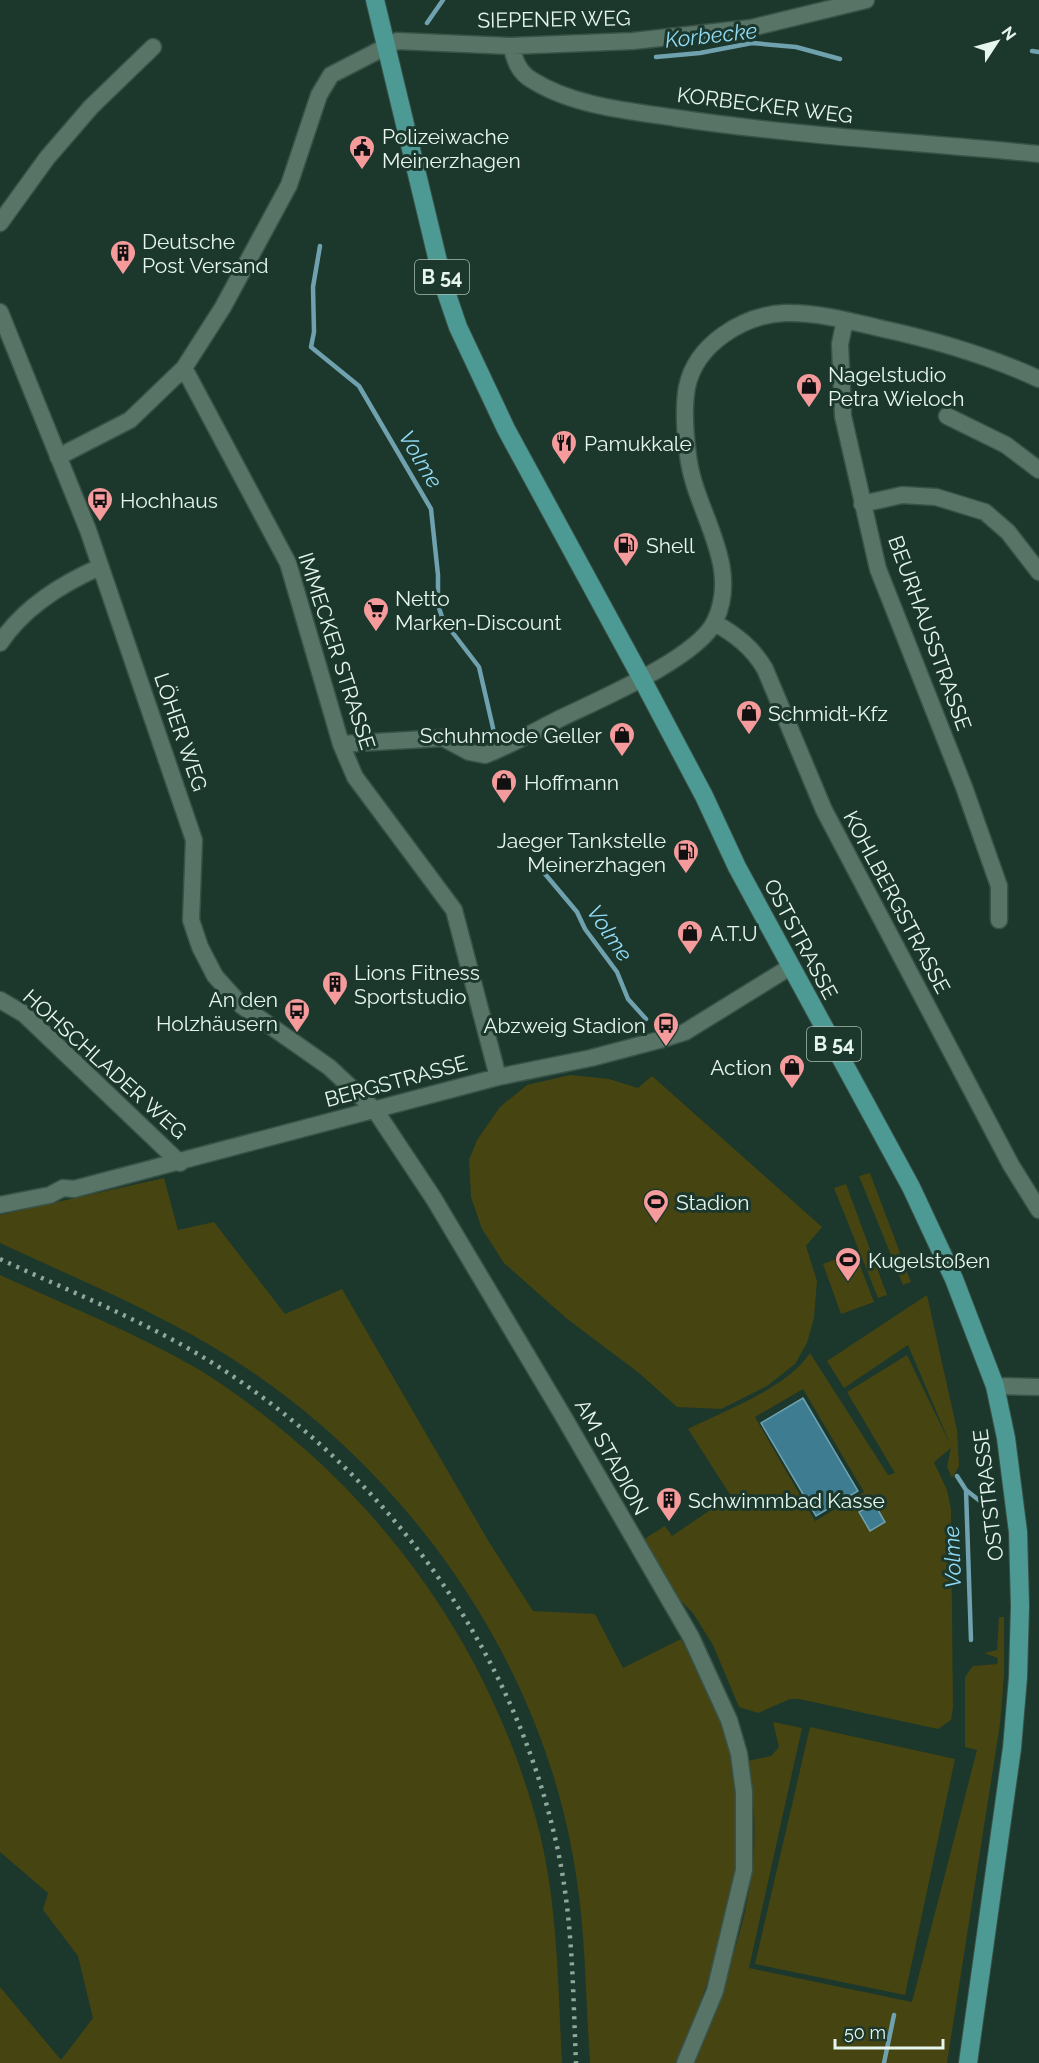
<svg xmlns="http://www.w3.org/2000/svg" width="1039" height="2063" viewBox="0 0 1039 2063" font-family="Raleway,sans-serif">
  <rect width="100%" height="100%" fill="#1c372c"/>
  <path fill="#464411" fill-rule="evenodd" d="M570,1075L609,1079L638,1088L652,1076L822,1227L806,1246L817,1281L814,1318L807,1343L795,1364L767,1386L721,1409L677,1407L639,1373L566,1318L504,1263L482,1229L471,1197L469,1160L477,1140L500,1107L527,1085Z
    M870,1173L911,1282L903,1285L859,1176Z
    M164,1178L178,1230L214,1222L285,1314L342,1289L489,1542L533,1611L595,1614L623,1668L681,1639C699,1673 718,1707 728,1743C759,1851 716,1963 678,2063H590C585,1988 586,1921 571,1846C533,1649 402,1467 234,1360C161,1313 79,1280 0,1243V1215Z
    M846,1184L887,1295L878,1298L834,1188Z
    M855,1252L874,1302L841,1314L823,1264Z
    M0,1275C66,1305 135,1333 198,1369C225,1385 251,1405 275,1424C406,1529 499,1672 540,1834C558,1910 558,1986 562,2063H0V1987L61,2060L93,2018L78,1956L43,1910L48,1893L0,1852Z
    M927,1295L957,1430L959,1466L952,1478L947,1467L951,1448L934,1462L947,1490L951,1509L953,1708L951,1720L938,1729L799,1699H790L758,1713L739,1707L713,1645L693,1613L677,1597L641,1541L665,1526L672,1536L731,1496L688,1429C726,1410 787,1388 810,1353L888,1475L895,1473L847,1392L907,1355L951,1446L908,1345L844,1388L827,1361ZM803,1389L864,1492L815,1521L755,1417Z
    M999,1617H1004V1675L1000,1724L947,2063H694C724,1985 759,1901 754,1815C753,1797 749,1779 747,1761L771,1756L779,1747L773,1722L802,1728L749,1968L912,2002L977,1750L965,1747V1677L973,1666L997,1664L998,1658L984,1653L997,1650Z
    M810,1727L955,1759L905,1995L755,1964Z"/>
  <path fill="#3e7c92" stroke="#70a1ae" stroke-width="1.5" d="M803,1398L858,1491L816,1516L761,1423Z
    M874,1503L885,1522L870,1531L859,1512Z"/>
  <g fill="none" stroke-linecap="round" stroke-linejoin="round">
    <path stroke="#70a1ae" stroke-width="4.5" d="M427,23L443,0
      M1032,51L1039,52
      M656,57L700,53L752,43L796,47L840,59
      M320,246L313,287L314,332L311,347L359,386L431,509L438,575V605L443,620L479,667L496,741
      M540,868L577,912L585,929L617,972L628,999L646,1019
      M957,1476L966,1490L971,1640
      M966,1490L980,1501
      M884,2063L894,2015"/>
    <defs>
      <path id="street" d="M511,46C515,60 518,72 532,80C573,106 629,111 676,118C797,136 918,142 1039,154
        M0,223L47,158L91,107L153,47
        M0,312L88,530L194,840L191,920L200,947L215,976L242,1006L329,1067L375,1110L434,1199L562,1414L691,1637L729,1720L739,1754L744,1792V1870L715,1991L685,2063
        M845,320L840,344L843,416L878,569L964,787L999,886V920
        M184,368L288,563L341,744L355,777L454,910L498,1077
        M947,416L1006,445L1039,470
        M58,457L130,420L184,368L223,307L289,185L319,95L331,75L397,41L511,46L633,41L751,28L866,0
        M862,504L902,495L936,497L985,512L1008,532L1039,572
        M715,623C736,635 753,648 765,669L824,810L1011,1165L1039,1210
        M0,643C24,607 61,584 100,567
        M341,744L443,738L469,752L485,755C511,745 535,731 559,719C596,701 698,658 715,621C742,564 694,511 688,455C685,433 683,409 687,387C696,344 743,315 785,313C816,312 850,321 879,328C935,340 987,355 1039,379
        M0,1000L24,1014L180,1163
        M0,1205L50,1195L63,1188L74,1189L498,1077L591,1058L663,1039L685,1032L790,967
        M995,1386L1039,1387"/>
      <path id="primary" d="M375,0L444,286L458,327L506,429L642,679L704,796L737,867L911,1187L954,1279L995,1386L1006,1438L1018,1532L1020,1606L1018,1677L1012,1748L968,2063"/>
    </defs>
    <use href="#street" stroke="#395248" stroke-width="19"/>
    <use href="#primary" stroke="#395248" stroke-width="20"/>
    <use href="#street" stroke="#577467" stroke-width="16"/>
    <use href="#primary" stroke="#4d9a95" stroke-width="18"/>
    <path stroke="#91a69c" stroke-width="4.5" stroke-dasharray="3 6" stroke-linecap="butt" d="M0,1259C71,1292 145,1321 211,1362C389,1474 519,1653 560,1861C573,1928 573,1995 576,2063"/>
  </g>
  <defs>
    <symbol id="civic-pin" viewBox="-11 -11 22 30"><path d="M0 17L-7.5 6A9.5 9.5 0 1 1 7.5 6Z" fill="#f59b9c" stroke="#1c372c"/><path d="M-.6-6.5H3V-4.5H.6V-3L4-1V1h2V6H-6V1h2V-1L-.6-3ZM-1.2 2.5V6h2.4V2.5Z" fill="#111"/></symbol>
    <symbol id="building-pin" viewBox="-11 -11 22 30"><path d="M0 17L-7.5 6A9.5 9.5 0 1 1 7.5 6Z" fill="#f59b9c" stroke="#1c372c"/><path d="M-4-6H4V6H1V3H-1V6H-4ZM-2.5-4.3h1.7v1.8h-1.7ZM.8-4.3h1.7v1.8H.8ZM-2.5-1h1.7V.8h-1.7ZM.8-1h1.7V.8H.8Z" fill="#111"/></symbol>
    <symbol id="shop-pin" viewBox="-11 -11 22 30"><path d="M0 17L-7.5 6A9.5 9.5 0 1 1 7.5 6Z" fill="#f59b9c" stroke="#1c372c"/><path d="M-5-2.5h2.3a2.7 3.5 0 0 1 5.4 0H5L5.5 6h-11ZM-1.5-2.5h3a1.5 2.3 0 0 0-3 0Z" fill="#111"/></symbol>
    <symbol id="restaurant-pin" viewBox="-11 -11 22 30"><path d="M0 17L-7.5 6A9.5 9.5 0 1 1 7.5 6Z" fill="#f59b9c" stroke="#1c372c"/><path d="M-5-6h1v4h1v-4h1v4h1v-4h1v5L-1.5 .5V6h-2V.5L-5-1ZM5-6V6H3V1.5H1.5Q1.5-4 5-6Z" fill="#111"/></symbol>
    <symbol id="bus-pin" viewBox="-11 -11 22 30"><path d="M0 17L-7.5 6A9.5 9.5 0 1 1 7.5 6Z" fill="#f59b9c" stroke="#1c372c"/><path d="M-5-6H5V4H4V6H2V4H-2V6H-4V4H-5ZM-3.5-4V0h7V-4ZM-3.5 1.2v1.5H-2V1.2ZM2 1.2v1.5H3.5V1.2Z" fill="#111"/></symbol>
    <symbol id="fuel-pin" viewBox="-11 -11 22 30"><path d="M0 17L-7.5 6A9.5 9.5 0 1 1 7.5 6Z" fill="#f59b9c" stroke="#1c372c"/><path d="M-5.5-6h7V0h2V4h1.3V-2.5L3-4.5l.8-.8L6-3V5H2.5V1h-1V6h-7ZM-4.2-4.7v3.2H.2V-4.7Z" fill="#111"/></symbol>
    <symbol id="supermarket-pin" viewBox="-11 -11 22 30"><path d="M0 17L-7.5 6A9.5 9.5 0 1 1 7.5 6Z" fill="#f59b9c" stroke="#1c372c"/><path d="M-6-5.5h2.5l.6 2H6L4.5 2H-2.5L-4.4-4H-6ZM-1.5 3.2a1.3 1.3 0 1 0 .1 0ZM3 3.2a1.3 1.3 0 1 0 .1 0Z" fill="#111"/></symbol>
    <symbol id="stadium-pin" viewBox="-11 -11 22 30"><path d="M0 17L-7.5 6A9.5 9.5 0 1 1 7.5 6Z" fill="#f59b9c" stroke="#1c372c"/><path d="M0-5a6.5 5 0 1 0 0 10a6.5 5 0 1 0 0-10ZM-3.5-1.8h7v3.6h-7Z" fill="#111"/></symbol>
  </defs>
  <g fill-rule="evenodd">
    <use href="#civic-pin" x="347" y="133" width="30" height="40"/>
    <use href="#building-pin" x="108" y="238" width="30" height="40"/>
    <use href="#shop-pin" x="794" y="371" width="30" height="40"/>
    <use href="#restaurant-pin" x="549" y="428" width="30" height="40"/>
    <use href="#bus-pin" x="85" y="485" width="30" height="40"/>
    <use href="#fuel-pin" x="611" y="530" width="30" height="40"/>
    <use href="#supermarket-pin" x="361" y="595" width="30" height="40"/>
    <use href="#shop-pin" x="734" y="698" width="30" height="40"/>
    <use href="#shop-pin" x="607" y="720" width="30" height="40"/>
    <use href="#shop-pin" x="489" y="767" width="30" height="40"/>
    <use href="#fuel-pin" x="671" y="837" width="30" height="40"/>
    <use href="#shop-pin" x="675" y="918" width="30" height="40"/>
    <use href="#building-pin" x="320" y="969" width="30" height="40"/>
    <use href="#bus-pin" x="282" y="996" width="30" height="40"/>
    <use href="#bus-pin" x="651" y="1010" width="30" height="40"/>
    <use href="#shop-pin" x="777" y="1052" width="30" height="40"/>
    <use href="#stadium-pin" x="641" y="1187" width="30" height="40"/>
    <use href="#stadium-pin" x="833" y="1245" width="30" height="40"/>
    <use href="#building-pin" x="654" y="1485" width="30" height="40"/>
  </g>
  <g text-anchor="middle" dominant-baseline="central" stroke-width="6" stroke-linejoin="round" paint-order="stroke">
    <g fill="#1c372c" stroke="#a9bdb4" stroke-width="1.5">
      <rect x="415" y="260" width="54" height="34" rx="4.5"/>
      <rect x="807" y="1027" width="54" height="34" rx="4.5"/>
    </g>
    <g font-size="20" font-weight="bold" fill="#e6f6ee">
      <text x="442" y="277">B 54</text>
      <text x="834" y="1044">B 54</text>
    </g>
    <g font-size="21" fill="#e6f6ee" stroke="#1c372c">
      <text transform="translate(554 19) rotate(-1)">SIEPENER WEG</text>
      <text transform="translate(765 105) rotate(7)">KORBECKER WEG</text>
      <text transform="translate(930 633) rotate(70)">BEURHAUSSTRASSE</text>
      <text transform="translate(337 651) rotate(72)">IMMECKER STRASSE</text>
      <text transform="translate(181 732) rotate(71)">LÖHER WEG</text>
      <text transform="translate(897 902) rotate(62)">KOHLBERGSTRASSE</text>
      <text transform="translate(801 939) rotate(62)">OSTSTRASSE</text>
      <text transform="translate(105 1064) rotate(42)">HOHSCHLADER WEG</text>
      <text transform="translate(396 1081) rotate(-15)">BERGSTRASSE</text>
      <text transform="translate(612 1457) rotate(61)">AM STADION</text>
      <text transform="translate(988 1495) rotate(-97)">OSTSTRASSE</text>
    </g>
    <g font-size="21" fill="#e6f6ee" stroke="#1c372c" text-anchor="start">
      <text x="382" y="136">Polizeiwache<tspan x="382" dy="24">Meinerzhagen</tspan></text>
      <text x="142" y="241">Deutsche<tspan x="142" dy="24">Post Versand</tspan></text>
      <text x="828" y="374">Nagelstudio<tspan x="828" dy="24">Petra Wieloch</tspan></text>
      <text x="584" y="443">Pamukkale</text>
      <text x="120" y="500">Hochhaus</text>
      <text x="646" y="545">Shell</text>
      <text x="395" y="598">Netto<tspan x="395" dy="24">Marken-Discount</tspan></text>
      <text x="768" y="713">Schmidt-Kfz</text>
      <text x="602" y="735" text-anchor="end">Schuhmode Geller</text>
      <text x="524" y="782">Hoffmann</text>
      <text x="666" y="840" text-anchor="end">Jaeger Tankstelle<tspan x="666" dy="24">Meinerzhagen</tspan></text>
      <text x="710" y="933">A.T.U</text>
      <text x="354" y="972">Lions Fitness<tspan x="354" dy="24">Sportstudio</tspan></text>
      <text x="278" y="999" text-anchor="end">An den<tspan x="278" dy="24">Holzhäusern</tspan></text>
      <text x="646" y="1025" text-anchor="end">Abzweig Stadion</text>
      <text x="772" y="1067" text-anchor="end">Action</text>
      <text x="676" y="1202">Stadion</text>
      <text x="868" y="1260">Kugelstoßen</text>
      <text x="688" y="1500">Schwimmbad Kasse</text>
    </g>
    <g font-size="22" font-style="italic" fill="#91daf5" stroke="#1c372c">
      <text transform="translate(711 35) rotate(-6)">Korbecke</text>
      <text transform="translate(421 459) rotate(59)">Volme</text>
      <text transform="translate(610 933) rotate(56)">Volme</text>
      <text transform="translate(952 1557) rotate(-92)">Volme</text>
    </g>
  </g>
  <g transform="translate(997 42) rotate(54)" stroke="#1c372c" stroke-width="4.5" paint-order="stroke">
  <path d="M0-4.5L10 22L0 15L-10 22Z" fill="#e6f6ee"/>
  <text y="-9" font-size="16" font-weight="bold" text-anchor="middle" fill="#e6f6ee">N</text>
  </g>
  <path d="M835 2039v9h108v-9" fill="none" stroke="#e6f6ee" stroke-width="3"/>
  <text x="844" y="2039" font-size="18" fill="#e6f6ee" stroke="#1c372c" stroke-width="4.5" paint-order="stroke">50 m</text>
</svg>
